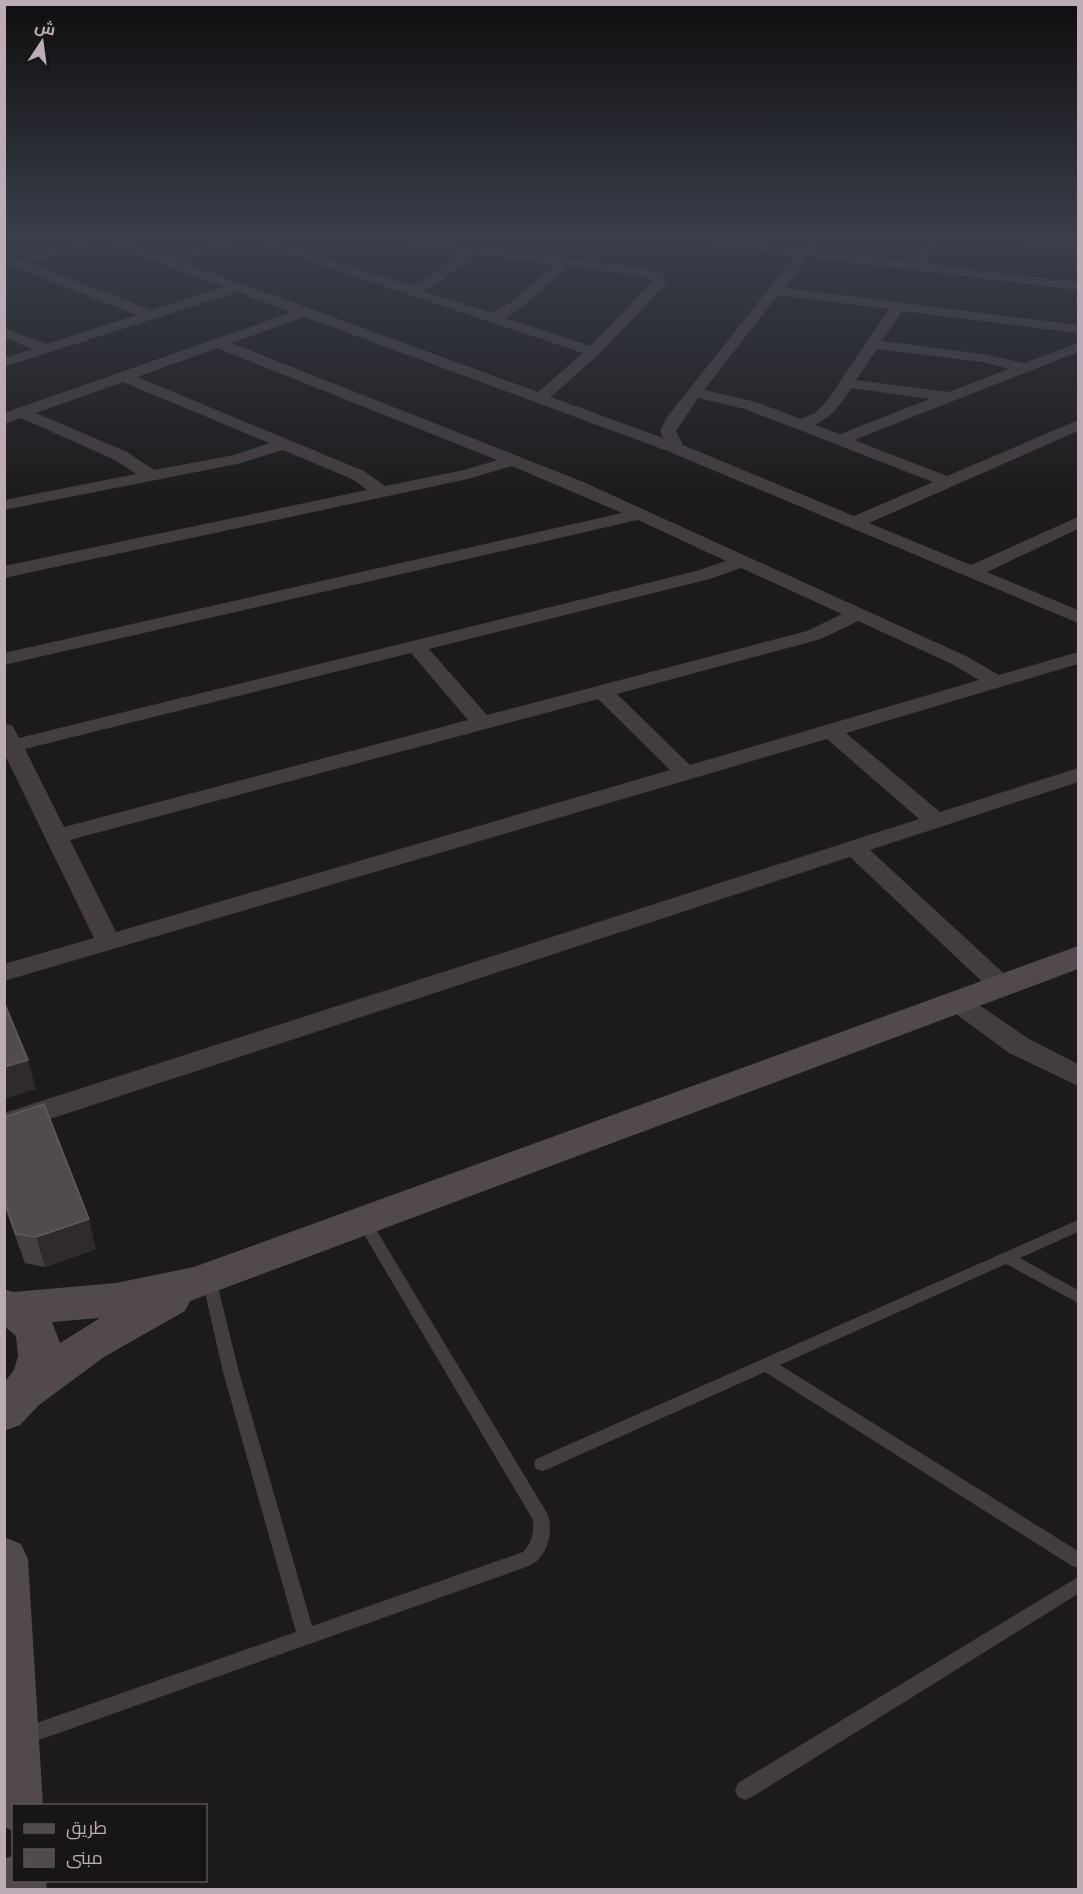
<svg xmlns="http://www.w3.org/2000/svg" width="1083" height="1894" viewBox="0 0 1083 1894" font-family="'Titillium Web',Cairo,sans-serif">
  <rect width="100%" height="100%" fill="#1c1a1b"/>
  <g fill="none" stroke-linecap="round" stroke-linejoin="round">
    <path fill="#433d40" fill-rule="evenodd" d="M364,1216L369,1218L547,1513C555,1530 547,1559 529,1566L25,1745L18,1743L16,1736L18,1729L25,1727L296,1632L223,1372L202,1279L204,1275L209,1273L214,1275L216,1279L239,1372L312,1626L523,1552C532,1542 534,1533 533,1520L359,1226L357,1222L359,1218Z
      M1078,1220V1232L1020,1258L1078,1290V1303L1006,1264L780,1365L1078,1551V1568L1072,1566L765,1372L548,1469L542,1471L536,1469L534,1464L536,1459Z
      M1078,1577V1594L752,1797L745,1800L738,1797L735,1790L738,1783Z"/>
    <path fill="#433d40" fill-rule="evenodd" d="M94,237H113L167,257L233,237H262L411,286L431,276L459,252L369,241L363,237H397L643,268L663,274L666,283L664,286L598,355L551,397L663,438L660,431L667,417L795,256L672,241L666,237H702L801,249L808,239L813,238L819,242L813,250L914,262L931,237H943L926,264L1078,282V290L808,257L784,288L1078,325V333L902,311L882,341L983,354L1024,363L1078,343V352L854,440L947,476L1078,420V431L869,523L971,565L1078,517V529L987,572L1078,610V623L670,452L305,317L231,343L581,481L966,656L999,675L1078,652V664L846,733L940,812L1078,768V782L870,850L1011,980L1015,986L1011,992L1002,995L993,992L850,857L4,1134V1113L919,819L827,739L4,981V964L94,938L4,753V724L12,725L19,738L696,571L726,561L638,520L4,665V653L622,513L512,466L468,479L4,578V566L367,490L352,479L283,450L237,464L4,510V500L136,474L115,460L21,418L4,424V413L292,312L237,292L4,367V358L32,349L4,337V328L46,344L137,315L6,264ZM248,240L583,353L538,392L179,261ZM103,242L224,287L151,310L30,263ZM473,254L555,265L510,303L492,313L423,291L441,282ZM569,266L641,276L652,279V282L590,346L505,318L520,309ZM778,295L889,309L826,402L815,413L801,419L756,402L704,390ZM217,348L497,460L464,470L385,486L364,471L137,377ZM877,349L983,362L1009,369L948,392L856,380ZM123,382L269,443L234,455L154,470L127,452L36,413ZM851,388L930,399L840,434L815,425C832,417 841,404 851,388ZM698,398L745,409L933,482L854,516L683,445L676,431ZM741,568L842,614L807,631L487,715L429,649L710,579ZM858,621L952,664L979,680L690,765L617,694L821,639ZM411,653L468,720L64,827L25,749ZM598,699L670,770L116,932L70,840Z
      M977,237H1014L1078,244V252L983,241Z
      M957,993L966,996L1029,1039L1078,1064V1086L1009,1053L948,1008L944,1002L948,996Z"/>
    <path fill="#51494e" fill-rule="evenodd" d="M1078,946V969L190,1301L185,1311L104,1357L39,1405L20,1425L4,1431V1383L14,1370L18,1356L16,1336L4,1326V1289L13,1292L116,1283L194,1267ZM100,1318L60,1343L52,1322Z
      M4,1537L21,1544L28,1559L43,1806H14V1831L4,1827Z
      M14,1855V1880H46L47,1890H4V1859Z"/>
  </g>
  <path fill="#443f42" d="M4,1117L96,1249L45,1267L25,1263L4,1205Z"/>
  <path fill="#2f2b2d" d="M28,1060L36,1089L4,1099V1067Z
    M89,1219L96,1249L45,1267L36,1237Z"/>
  <path fill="#514b4e" stroke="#625a5e" stroke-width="1.5" d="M4,1002L28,1060L4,1067Z
    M44,1104L89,1219L36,1237L16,1234L4,1200V1117Z"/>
  <linearGradient id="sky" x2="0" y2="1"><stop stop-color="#0f0e0f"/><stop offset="0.47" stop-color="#3a3e4a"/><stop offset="1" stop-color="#3a3e4a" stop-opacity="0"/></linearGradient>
  <rect width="1083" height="502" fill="url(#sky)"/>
  <rect width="1083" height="1894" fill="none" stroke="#bcacb6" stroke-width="12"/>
  <rect x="12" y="1804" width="195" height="78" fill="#171515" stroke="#595155" stroke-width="1.5"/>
  <rect x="24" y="1824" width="30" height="9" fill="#51494e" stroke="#595155" stroke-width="1.5"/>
  <text x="66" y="1834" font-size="18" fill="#bcacb6">طريق</text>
  <rect x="24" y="1849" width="30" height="18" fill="#514b4e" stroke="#595155" stroke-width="1.5"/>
  <text x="66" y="1864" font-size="18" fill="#bcacb6">مبنى</text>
  <g transform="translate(42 42) rotate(13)" stroke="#171515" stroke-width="4.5" paint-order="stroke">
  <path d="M0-4.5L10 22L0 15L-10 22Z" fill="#bcacb6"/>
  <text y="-9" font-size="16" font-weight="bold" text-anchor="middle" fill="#bcacb6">ش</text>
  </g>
</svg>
